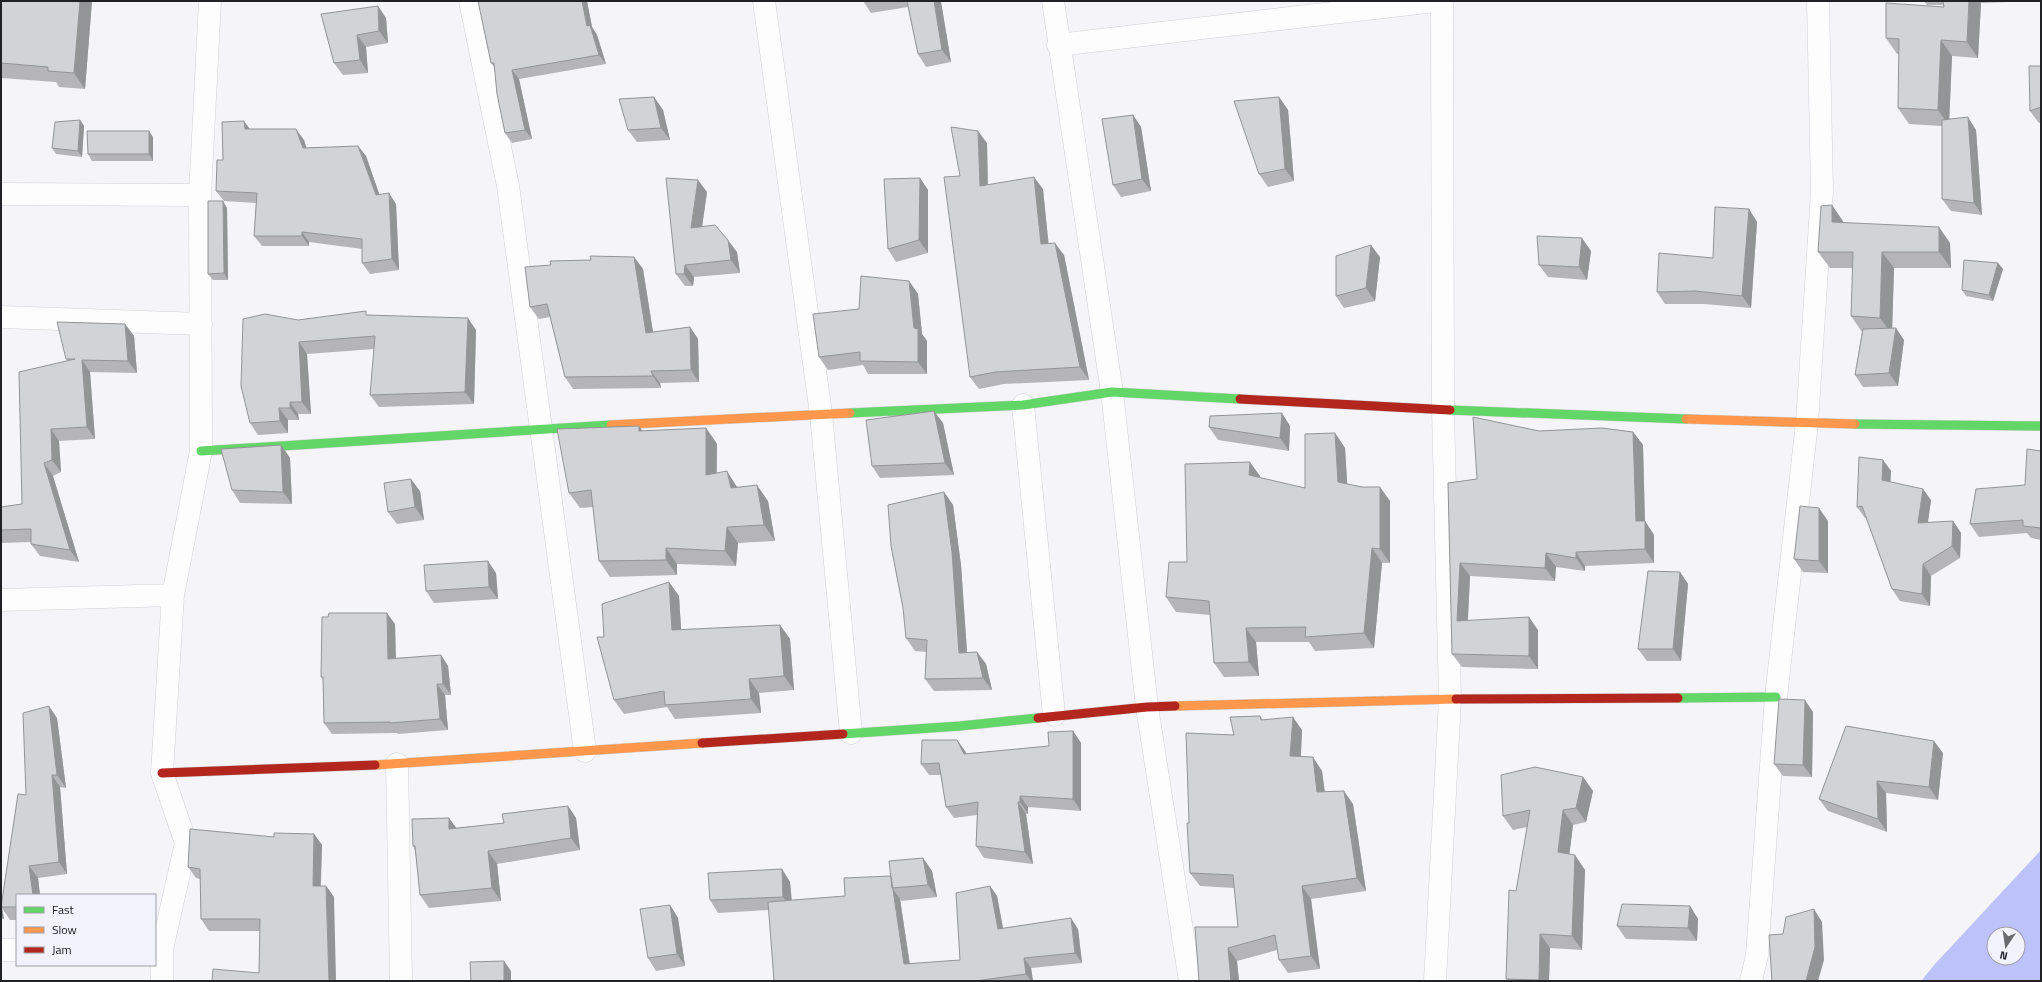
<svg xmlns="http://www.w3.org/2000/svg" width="2042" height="982" viewBox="0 0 2042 982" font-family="'Titillium Web',sans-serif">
  <rect width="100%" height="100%" fill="#f4f4f9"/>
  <path fill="#bdc2fb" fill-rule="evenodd" d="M2041,850V981H1921L1935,964ZM1994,934H2018V958H1994Z"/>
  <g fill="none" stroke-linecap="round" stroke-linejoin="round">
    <defs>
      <path id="street" d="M470,1L508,186L585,751
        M764,1L821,414L851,733
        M1053,1L1112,392L1147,707L1190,981
        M1058,45L1435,1
        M1,194L200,195
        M1,317L201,324
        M1023,405L1054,715
        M1,600L173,595
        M397,764L401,981
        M1,950H17
        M162,981V949L186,843L162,773L173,595L201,451L200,195L210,1
        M1435,981L1450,699L1443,410L1442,1
        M1751,981L1757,955L1776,697L1807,423L1820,223L1822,191L1818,1"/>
      <path id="fast" d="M1450,410L1686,419
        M850,413L1023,405L1112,392L1240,399
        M1855,424L2041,426
        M201,451L611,425
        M1678,698L1776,697
        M843,734L960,726L1038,718"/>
      <path id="slow" d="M1686,419L1855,424
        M611,425L850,413
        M1175,706L1456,699
        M375,765L702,743"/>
      <path id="jam" d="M1240,399L1450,410
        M1456,699L1678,698
        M1038,718L1147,707L1175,706
        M702,743L843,734
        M162,773L375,765"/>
    </defs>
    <use href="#street" stroke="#d1d1d5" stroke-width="23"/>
    <use href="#fast" stroke="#d1d1d5" stroke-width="10"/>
    <use href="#slow" stroke="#d1d1d5" stroke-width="10"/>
    <use href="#jam" stroke="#d1d1d5" stroke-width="10"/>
    <use href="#street" stroke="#fdfdfe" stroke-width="22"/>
    <use href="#fast" stroke="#63d668" stroke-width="9"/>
    <use href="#slow" stroke="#ff974d" stroke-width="9"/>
    <use href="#jam" stroke="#b3261e" stroke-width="9"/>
  </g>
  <path fill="#b5b5b9" d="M1,1H92L85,89L59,87L56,82L1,78Z
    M478,1H587L592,27L597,35L606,64L519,79L532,139L512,143L505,133L495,68L491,63Z
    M863,1H945L941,2L951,62L926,67L918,54L908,7L871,13Z
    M1924,1H2010V2L1981,3L1978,58L1952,56L1949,119L1976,130L1982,215L1951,211L1942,199V126L1909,124L1898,108L1899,54H1897L1886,38L1944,7L1943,5H1927Z
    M321,14L386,18L388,43L366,47L368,73L343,75L334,63Z
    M2041,66V122L2039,123L2030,111Z
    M654,97L663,110L670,140L637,142L628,130Z
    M1279,97L1288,110L1294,181L1268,187L1259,174Z
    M1133,115L1141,127L1151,191L1121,197L1113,185Z
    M80,120L84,126L82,157L56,154L52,148Z
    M249,129L304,140L306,148L358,146L366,156L379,194L396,204L399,270L370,274L362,263V249L309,242V246H262L254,236L256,203L224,201L216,191Z
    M153,137V161H92L88,154Z
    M987,143L988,185L1043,189L1048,243L1064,255L1089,380L1004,384L979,389L970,377L960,176Z
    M920,178L928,190V253L896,262L888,249Z
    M707,192L702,227L737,252L740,273L694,277L693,286H685L676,274Z
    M227,208L228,280H213L208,274Z
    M1749,209L1757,222L1751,308L1704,304H1665L1657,292L1713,258Z
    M1843,221V223L1950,243L1951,268H1894L1892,328L1904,340L1898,386L1863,387L1855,375L1862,332L1851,316L1853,268H1830L1818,252Z
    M1591,251L1587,280L1548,277L1539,265Z
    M634,257L643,269L653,332L690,327L698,339L699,382L660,383L661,388L573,389L565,377L550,317L539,319L530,307L551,265L591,260Z
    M1380,257L1375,301L1344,308L1336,296Z
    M1998,263L2003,269L1993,301L1966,296L1962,290Z
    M909,281L918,294L922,334L927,341V374H868L863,365L828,370L819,357L859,309Z
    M369,315L476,330L474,404L379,407L370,395L374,349L307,354L311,414H298L299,420H288V433L258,435L250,423L298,320Z
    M125,324L134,336L137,373L90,372L95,439L59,441L61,472L53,476L79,562L40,556L31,544V542L1,543V507L22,504L67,361L66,359Z
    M934,411L943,423L954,475L880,478L872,466Z
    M639,426L642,431L706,428L717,444V473L738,487L768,501L775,541L738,543L736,566L677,564V575L610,577L599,561L593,507L580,508L569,493Z
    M1290,426L1289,451L1218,440L1209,427Z
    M1539,431L1633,432L1643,445L1645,521L1654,535V563L1585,566V571L1556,567L1555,581L1470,576L1468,620L1538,630V669L1462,667L1452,654L1448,483L1477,479Z
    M1335,433L1345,448L1347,484L1390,501V563H1382L1374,648L1315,651L1309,642H1256L1259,676L1224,677L1214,663L1210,615L1176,612L1166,597L1187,562L1260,476V478L1305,488Z
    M281,445L290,458L292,504L240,503L232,490Z
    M2041,451V540L2031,538L2027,533L1979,537L1970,524L2025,485Z
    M1883,460L1891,471L1890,482L1931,500L1928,523L1953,521L1961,533L1960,558L1931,576L1930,606L1900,601L1892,589L1866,518H1865L1857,507Z
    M420,491L424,520L397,524L388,512Z
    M944,492L953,505L961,565L967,653L977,652L986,664L992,690L934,691L925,679L926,652L915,651L906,638Z
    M1828,521V573L1803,572L1794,559Z
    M1680,572L1688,584L1681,661H1647L1638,649Z
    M496,573L498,599L434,603L426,591Z
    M669,582L679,596L681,630L780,625L790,639L794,690L759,693L761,713L675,719L667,707L624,714L614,700L604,637Z
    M395,624L396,658L441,655L448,666L451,695H445L448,730L398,734L397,733L332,734L324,723L323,680L321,677Z
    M1813,712L1812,777L1783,776L1774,764Z
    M1260,716L1263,720L1302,730L1301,757L1322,771L1325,791L1353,804L1366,891L1311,899L1320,969L1288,973L1279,960L1277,950L1237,961L1239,981H1199L1238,927L1234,888L1200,886L1190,873L1189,823L1234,735Z
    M57,718L66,788L60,787L67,874L38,878L40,895H17V920H10L2,908L4,919H1V901L2,905L26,795Z
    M1073,731L1081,743V811L1028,807V814H1026L1033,864L984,858L976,846L977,815L954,818L946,807L941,775H929L921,764L957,740L965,751L967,754L1049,746Z
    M1943,753L1938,800L1886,793L1887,832L1828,811L1819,799Z
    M1583,777L1593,791L1586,822L1573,825L1569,854L1585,870L1582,950L1550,948L1549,981H1507L1506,979L1527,827L1513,830L1503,816Z
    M568,806L576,818L580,850L497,864L501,901L429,908L420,895L415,850L413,846L449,818L456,828L504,823Z
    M314,834L322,845L321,886H326L334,897L259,973L260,931H209L201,919L200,879L196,878L188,867L274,837Z
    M923,858L932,871L937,897L901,901L900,899L910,964L960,960L990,886L997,896L1003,928L1078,929L1082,963L1031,968L1033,981H774L769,910L718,913L710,900L782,869L790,882L792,900L845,896L891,876Z
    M670,905L678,918L685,966L656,971L648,958Z
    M1690,906L1698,919L1697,941L1626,939L1617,926Z"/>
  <path fill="#939496" d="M80,1H92L85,89L74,73Z
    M582,1H587L592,27L597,35L606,64L599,55L587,26Z
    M934,1H941V2L951,62L942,50Z
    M1969,1H1979L1981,3L1978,58L1967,42Z
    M378,6L386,18L388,43L379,31Z
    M357,35L366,47L368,73L360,60Z
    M1941,40L1952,56L1949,126L1938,110Z
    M512,70L519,79L532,139L525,130Z
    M654,97L663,110L670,140L661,128Z
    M1279,97L1288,110L1294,181L1285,169Z
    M1133,115L1141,127L1151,191L1142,179Z
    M1968,117L1976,130L1982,215L1974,203Z
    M80,120L84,126L82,157L78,151Z
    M244,121L252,132L245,129Z
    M296,129L304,140L310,159L303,148Z
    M149,131L153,137V161L149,154Z
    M978,131L987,143L988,199L980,186Z
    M358,146L366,156L383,205L376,195Z
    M1034,177L1043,189L1050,257L1041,244Z
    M920,178L928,190V253L919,240Z
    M698,180L707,192L700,241L691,228Z
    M389,193L396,204L399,270L392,259Z
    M223,201L227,208L228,280L224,273Z
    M1832,205L1843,221L1844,239L1832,222Z
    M1749,209L1757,222L1751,308L1742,296Z
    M1939,227L1950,243L1951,268L1939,252Z
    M302,232L309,242V246L302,236Z
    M1582,238L1591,251L1587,280L1579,267Z
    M728,240L737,252L740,273L731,260Z
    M1055,243L1064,255L1089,380L1080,367Z
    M1371,245L1380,257L1375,301L1366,288Z
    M1882,252L1894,268L1892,335L1880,318Z
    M634,257L643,269L655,345L646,333Z
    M1998,263L2003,269L1993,301L1989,295Z
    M685,265L694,277L693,286L684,274Z
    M909,281L918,294L922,334L927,341V374L918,362Z
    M468,318L476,330L474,404L465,392Z
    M125,324L134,336L137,373L128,361Z
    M690,327L698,339L699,382L691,370Z
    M1896,328L1904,340L1898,386L1889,373Z
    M299,342L307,354L311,414L302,402Z
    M82,360L90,372L95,439L87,427Z
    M651,371L660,383L661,388L653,376Z
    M290,402L298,414L299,420L290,408Z
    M279,408L288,420V433L280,421Z
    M934,411L943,423L954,475L945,463Z
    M1282,413L1290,426L1289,451L1280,438Z
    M639,426L650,442L639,431Z
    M706,428L717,444L716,490L706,475Z
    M51,429L59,441L61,472L52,460Z
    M1633,432L1643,445L1645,528V521L1654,535V563L1645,549L1636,521Z
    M1335,433L1345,448L1348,496L1338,482Z
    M281,445L290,458L292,504L283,492Z
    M1883,460L1891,471L1890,492L1882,480Z
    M1250,462L1260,476L1259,490L1249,475Z
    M44,463L53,476L79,562L70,550Z
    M727,471L737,487L731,488Z
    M411,479L420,491L424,520L415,507Z
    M757,485L768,501L775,541L764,525Z
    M1380,487L1390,501V563L1380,549Z
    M1923,489L1931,500L1926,534L1918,523Z
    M944,492L953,505L961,565L968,666L959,653Z
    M1819,508L1828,521V573L1819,561Z
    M1953,521L1961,533L1960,558L1952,546Z
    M727,527L738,543L736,566L725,551Z
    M666,548L677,564V575L666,560Z
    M1372,548L1382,563L1374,648L1364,633Z
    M1576,552L1585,566V571L1576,558Z
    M1546,553L1556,567L1555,581L1545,568Z
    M488,561L496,573L498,599L489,587Z
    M1460,563L1470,576L1467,634L1457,621Z
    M1923,564L1931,576L1930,606L1922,594Z
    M1680,572L1688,584L1681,661L1673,649Z
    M669,582L679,596L682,644L672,630Z
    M387,613L395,624L396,670L388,659Z
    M1529,617L1538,630V669L1529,656Z
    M780,625L790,639L794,690L784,676Z
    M1246,628L1256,642L1259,676L1249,662Z
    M977,652L986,664L992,690L983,678Z
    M441,655L448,666L451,695L443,684Z
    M749,679L759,693L761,713L751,699Z
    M437,684L445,695L448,730L440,719Z
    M1805,700L1813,712L1812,777L1803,765Z
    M49,706L57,718L66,788L57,775Z
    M1293,717L1302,730L1300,769L1290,756Z
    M1073,731L1081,743V811L1073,799Z
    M957,740L965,751L972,766L964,754Z
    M1934,741L1943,753L1938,800L1929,787Z
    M1313,757L1322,771L1326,805L1317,792Z
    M52,775L60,787L67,874L59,862Z
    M1583,777L1593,791L1586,822L1576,808Z
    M1877,781L1886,793L1887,832L1878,819Z
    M1344,791L1353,804L1366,891L1357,878Z
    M1020,796L1028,807V814L1020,802Z
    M1018,802L1026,814L1033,864L1025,852Z
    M568,806L576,818L580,850L571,838Z
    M1563,810L1573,825L1568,866L1558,852Z
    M449,818L458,830L449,829Z
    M314,834L322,845L320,897L313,886Z
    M488,851L497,864L501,901L492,888Z
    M1575,855L1585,870L1582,950L1572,936Z
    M923,858L932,871L937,897L928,885Z
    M29,866L38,878L40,895H33Z
    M782,869L790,882L792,909L783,897Z
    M326,886L334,897L336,981H329Z
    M990,886L997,896L1005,939L998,929Z
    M1302,886L1311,899L1320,969L1311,956Z
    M893,889L900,899L911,974L904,964Z
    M1,901L2,907H1L2,908L4,919L1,916Z
    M670,905L678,918L685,966L677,954Z
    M1690,906L1698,919L1697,941L1688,928Z
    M1814,909L1822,922L1824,960L1818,981H1806Z
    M1071,918L1078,929L1082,963L1075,953Z
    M1540,934L1550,948L1549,981H1540L1539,980Z
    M1228,948L1237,961L1239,981H1231Z
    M1024,958L1031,968L1033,981H1031L1026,974Z
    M504,961L511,971V981H504Z"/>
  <path fill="#d2d3d7" stroke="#939496" d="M1,1H80L74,73L48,71V67L1,63Z
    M478,1H582L587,26L590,25L599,55L512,70L525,130L505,133L497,94L494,63H491Z
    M907,1H934L942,50L918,54Z
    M1943,1H1969L1967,42L1941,40L1938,110L1898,108L1899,39L1886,38V3L1944,7Z
    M378,6L379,31L357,35L360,60L334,63L321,14Z
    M2029,66H2041V107L2030,111Z
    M654,97L661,128L628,130L619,99Z
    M1279,97L1285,169L1259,174L1234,101Z
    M1133,115L1142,179L1113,185L1102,119Z
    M1968,117L1974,203L1942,199V120Z
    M80,120L78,151L52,148L55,122Z
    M244,121L245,129H296L303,148L358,146L376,195L389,193L392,259L362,263V239L302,232V236H254L257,193L216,191L217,160H223L222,122Z
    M951,127L978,131L980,186L1034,177L1041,244L1055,243L1080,367L995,372L970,377L944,177L960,176Z
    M87,131H149V154H88Z
    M666,178L698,180L691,228L715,225L728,240L731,260L685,265L684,274H676Z
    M920,178L919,240L888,249L884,179Z
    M208,201H223L224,273L208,274Z
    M1832,205V222L1939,227V252H1882L1880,318L1851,316L1853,252H1818L1821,206Z
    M1715,207L1749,209L1742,296L1695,291L1657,292L1659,253L1713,258Z
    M1537,236L1582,238L1579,267L1539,265Z
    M1371,245L1366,288L1336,296V256Z
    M590,256L634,257L646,333L690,327L691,370L651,371L653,376L565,377L547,304L530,307L525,267L551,265L550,261L591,260Z
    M1964,260L1998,263L1989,295L1962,290Z
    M861,276L909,281L914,328L918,329V362L860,361V352L819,357L813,314L859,309Z
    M366,311V315L468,318L465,392L370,395L375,336L299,342L302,402H290V408H279L280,421L250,423L241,386L243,319L265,314L298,320Z
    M57,322L125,324L128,361L82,360L87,427L51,429L52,460L44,463L70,550L31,544V529L1,530V507L22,504L19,372L75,359H66Z
    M1896,328L1889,373L1855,375L1863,329Z
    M934,411L945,463L872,466L866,420Z
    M1282,413L1280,438L1209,427L1210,416Z
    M1473,417L1539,431L1602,428L1633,432L1636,521H1645V549L1576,552V558L1546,553L1545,568L1460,563L1457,621L1529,617V656L1452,654L1448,483L1477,479Z
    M639,426V431L706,428V475L727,471L731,488L757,485L764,525L727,527L725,551L666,548V560L599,561L591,490L569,493L557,429Z
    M1335,433L1338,482L1362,487H1380V549L1372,548L1364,633L1305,637L1306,627L1246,628L1249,662L1214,663L1209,601L1166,597L1169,562H1187L1185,464L1250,462L1249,475L1305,488V434Z
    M281,445L283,492L232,490L221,449Z
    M2027,449L2041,451V528L2023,526V520L1970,524L1976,489L2025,485Z
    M1859,457L1883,460L1882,480L1923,489L1918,523L1953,521L1952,546L1923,564L1922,594L1892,589L1862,506L1857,507Z
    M411,479L415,507L388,512L384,483Z
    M944,492L952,552L959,653L977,652L983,678L925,679L927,640L906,638L903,608L891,546L888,505Z
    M1800,506L1819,508V561L1794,559Z
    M488,561L489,587L426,591L424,565Z
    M1648,571L1680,572L1673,649H1638Z
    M669,582L672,630L780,625L784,676L749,679L751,699L665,705L664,691L614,700L597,637H604L602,604Z
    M329,613H387L388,659L441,655L443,684H437L440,719L390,723V722L324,723L323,677H321L322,617H328Z
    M1779,699L1805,700L1803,765L1774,764Z
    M49,706L57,775H52L59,862L29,866L33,895H17V907H1L18,794L26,795L23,713Z
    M1260,716L1261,720L1293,717L1290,756L1313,757L1317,792L1344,791L1357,878L1302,886L1311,956L1279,960L1275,935L1228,948L1231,981H1199L1195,927H1238L1233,875L1190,873L1187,823H1189L1186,733L1234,735L1230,717Z
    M1846,726L1934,741L1929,787L1877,781L1878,819L1819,799Z
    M1073,731V799L1020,796V802H1018L1025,852L976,846L978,802L946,807L939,763L921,764L922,740H957L964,754L1049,746L1048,732Z
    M1535,767L1583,777L1576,808L1563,810L1558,852L1575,855L1572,936L1540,934L1539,980L1506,979L1509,890L1516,891L1530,810L1503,816L1501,775Z
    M568,806L571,838L488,851L492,888L420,895L415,846H413L412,819L449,818V829L504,823L502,814Z
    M190,829L274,837V833L314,834L313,886H326L329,981H212L213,969L259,973L260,919H201L200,869L188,867Z
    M923,858L928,885L892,888L889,861Z
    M782,869L783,897L710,900L708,873Z
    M891,876L904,964L960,960L956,893L990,886L998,929L1071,918L1075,953L1024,958L1026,974L975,981H774L768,902L845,896L844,878Z
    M1622,904L1690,906L1688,928L1617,926Z
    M670,905L677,954L648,958L640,909Z
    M1814,909L1815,947L1806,981H1772L1769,935L1783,934L1786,917Z
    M504,961V981H471L470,962Z"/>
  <rect width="2042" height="982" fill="none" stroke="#202124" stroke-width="4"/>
  <rect x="16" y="894" width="140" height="72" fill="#f1f2fc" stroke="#9d9ea6"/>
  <rect x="24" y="907" width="20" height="6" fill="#63d668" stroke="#9d9ea6"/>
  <text x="52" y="914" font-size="12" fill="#202124">Fast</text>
  <rect x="24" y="927" width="20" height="6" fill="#ff974d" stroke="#9d9ea6"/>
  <text x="52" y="934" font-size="12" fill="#202124">Slow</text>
  <rect x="24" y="947" width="20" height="6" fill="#b3261e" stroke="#9d9ea6"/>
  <text x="52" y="954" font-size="12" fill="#202124">Jam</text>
  <g transform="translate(2006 946) rotate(193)"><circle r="19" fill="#f1f2fc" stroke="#9d9ea6"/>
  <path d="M0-3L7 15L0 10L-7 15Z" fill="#6a6b6f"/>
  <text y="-6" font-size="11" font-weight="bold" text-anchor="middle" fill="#202124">N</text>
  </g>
</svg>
